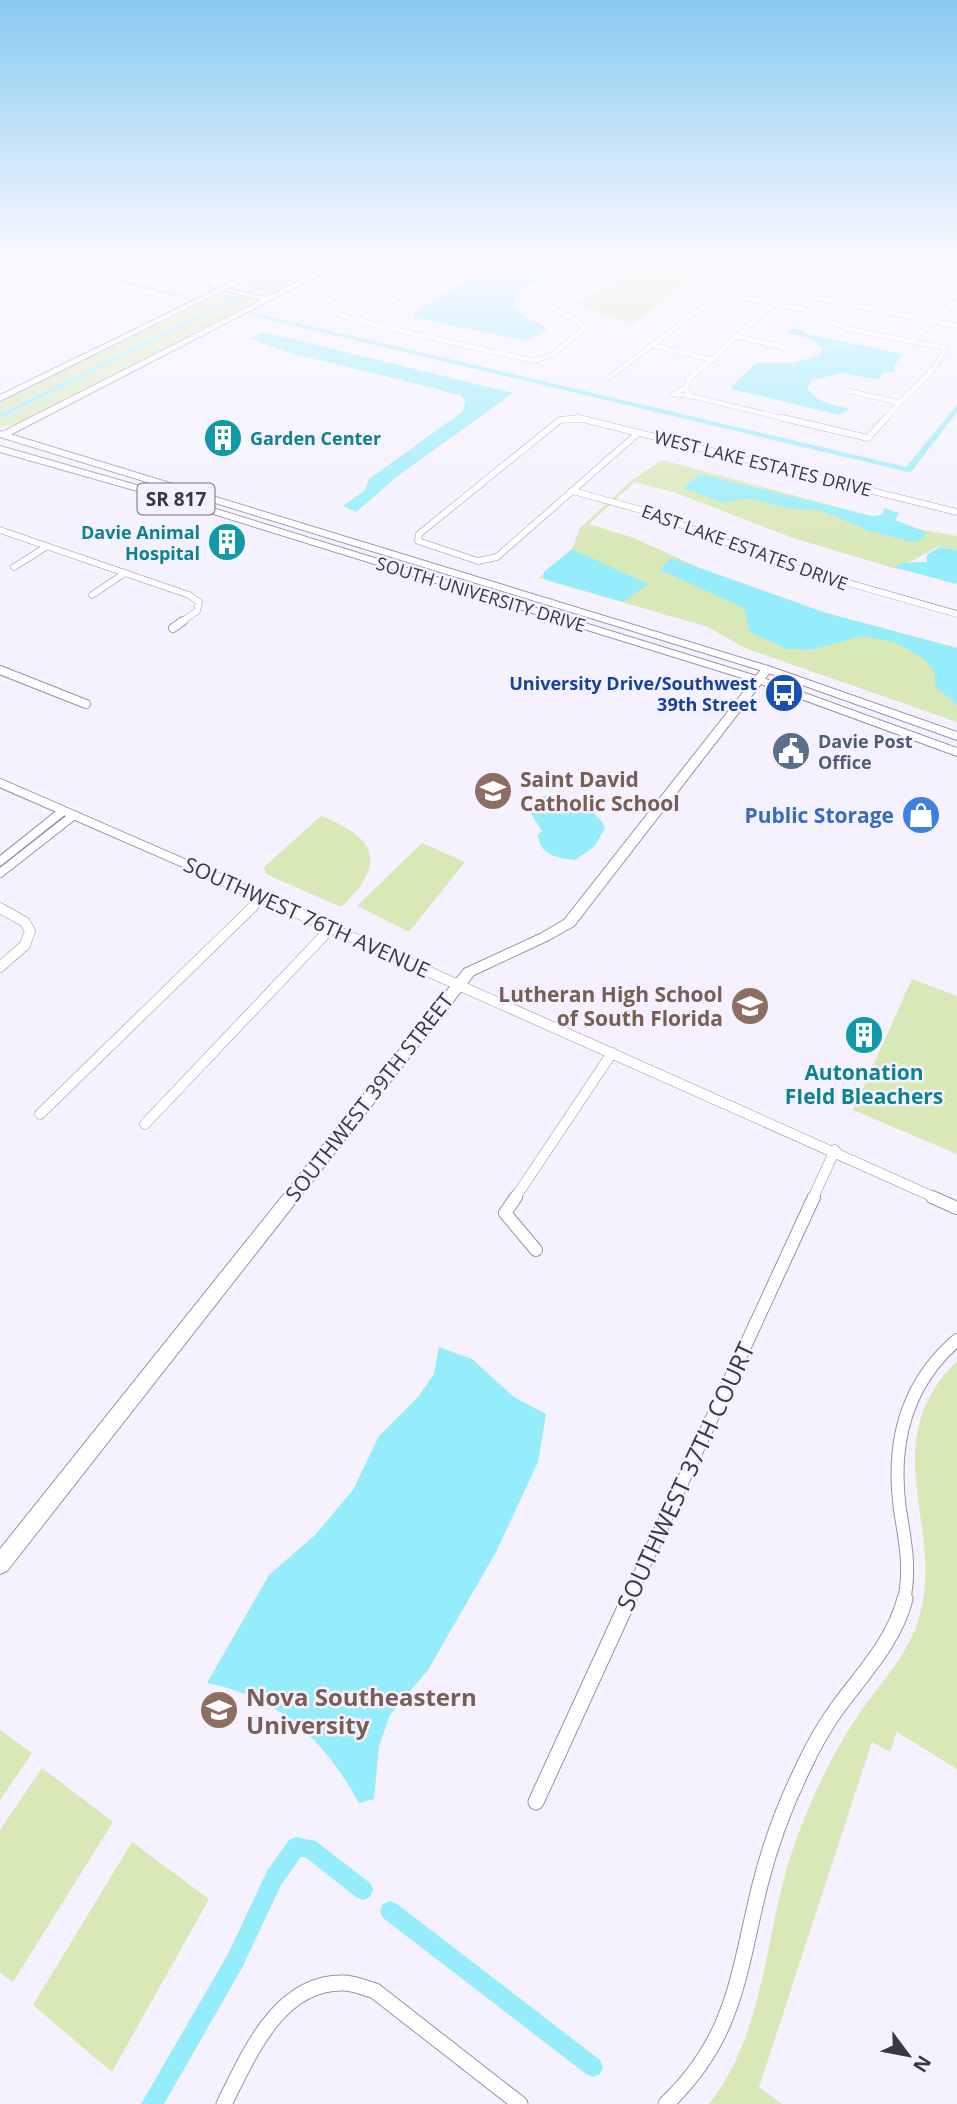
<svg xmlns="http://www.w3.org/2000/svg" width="957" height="2104" viewBox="0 0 957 2104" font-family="'Open Sans',sans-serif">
  <rect width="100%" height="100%" fill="#f5f1fe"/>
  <path fill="#d8e8b6" d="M294,257H346L275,292H264L241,285Z
    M610,257L698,275L632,324L602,315L578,303L626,274L623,266L607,258Z
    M237,294L253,299L255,303L20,424L0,426V402L218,296Z
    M662,460L923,530L957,536V550L939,546L897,569L793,538L676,493L635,482L589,524L634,538L700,568L826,613L957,648V722L745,648L708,627L539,578L572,549L580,528L631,481Z
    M321,816C378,838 387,865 341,907L266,874L264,867Z
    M422,843L465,862L409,932L357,906Z
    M912,979L957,996V1154L853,1110Z
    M957,1361V1769L897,1732L890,1752L872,1742L759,2087L782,2104H709C768,2029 764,1927 796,1840C812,1797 832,1754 857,1717C879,1684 908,1656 919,1618C946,1527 873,1444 957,1361Z
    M0,1730L32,1753L0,1800Z
    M42,1768L113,1822L13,1982L0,1972V1830Z
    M132,1842L209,1899L112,2072L33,2005Z"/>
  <path fill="#95ecfb" d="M796,257H884L881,265L874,267L815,261L805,275H800L750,266L736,260Z
    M501,270L558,272L529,286L514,298C514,318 536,319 547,329L528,341L415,318L413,313L480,273Z
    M791,329H798L806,334L902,354L893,368L895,372L883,373L878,380L843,373L812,380L807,389C820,403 832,405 850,409L839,415L732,389L731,387L757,362L791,363L819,356L823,348L809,338L786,333Z
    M263,332L513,393L399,475L356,512L343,506L365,490L369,479L462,412L466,402L461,396L438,389L294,354L250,339Z
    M700,474L872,516L882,515L884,508L899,513L895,520L926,532L924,539L912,542L867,530L820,510L792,509L746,498L723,503L683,488Z
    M940,547L957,550V584L896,568L901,563L927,562V554Z
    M572,549L648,584L623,602L544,579V572Z
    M671,558L826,613L957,648V705L935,686L934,672L923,658L894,642L862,636L811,650L787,649L750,632L744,608L660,570Z
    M547,795C567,797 598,808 605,828L594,847L575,860C558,858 540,856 538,835L542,831L530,812L535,802Z
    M439,1347L472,1359L514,1397L546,1414L538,1462L496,1552L428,1670L390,1715L379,1746L374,1799L359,1803C325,1741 279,1697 207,1683L269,1575L315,1535L353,1490L379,1436L418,1397L434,1374Z"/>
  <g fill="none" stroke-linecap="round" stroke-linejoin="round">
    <path fill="#95ecfb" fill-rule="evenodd" d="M20,257H29L184,295L181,297Z
      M316,257H323L0,419V414Z
      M251,312L906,467L957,405V412L911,472H908L249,315Z
      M296,1837L316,1841L370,1883L373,1890L370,1897L363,1900L356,1897L305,1857H301L281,1885L242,1968L164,2104H141L228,1954L267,1871L289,1840Z
      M390,1901L397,1904L600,2060L603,2067L600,2074L593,2077L586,2074L383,1918L380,1911L383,1904Z"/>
    <defs>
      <path id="street-far5" d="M8,257L181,300
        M77,257L135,271L164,257
        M685,257L693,268L721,279L957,326
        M695,263H703V257
        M337,264L424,283
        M789,290L688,380L686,391L691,396L790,420
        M788,299L815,281L826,265L957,287
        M363,319C440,270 460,256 554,260C570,260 589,259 599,273L550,298L548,304C559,314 575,316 584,328L552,355L535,361L375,325L320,309L324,303L377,273
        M739,337L782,347
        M911,341L957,300
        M650,345L714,360
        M610,377L720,294L803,309L848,329L946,348
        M687,387L673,394L691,396
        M849,391L897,402
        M564,420H585
        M885,420C906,391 928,383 946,348"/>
      <path id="street-far4" d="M783,418L868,438L886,418
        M638,433L497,557L478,561L418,541L419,534L560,420L579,418L957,512
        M573,491L648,512L789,566L957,614
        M0,530L189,595L199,602L197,611L180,623
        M14,567L46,547
        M92,595L125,573"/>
      <path id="street-far3" d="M173,628L183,621
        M0,670L86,704
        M0,783L218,878
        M0,861L63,811
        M0,873L74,815"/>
      <path id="street-far2" d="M214,876L936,1198
        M0,908L25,922L30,931L25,945L0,967
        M40,1114L262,898
        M145,1124L331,928
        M515,1198L612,1053
        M813,1198L835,1150"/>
      <path id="street-far1" d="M516,1197L505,1213L536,1250
        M932,1197L957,1208
        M628,1600L814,1197
        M904,1600C911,1570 905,1540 900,1510C891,1444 906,1384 957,1340"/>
      <path id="street" d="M536,1802L629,1599
        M224,2104C249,2055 278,1982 343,1983C354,1983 365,1988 375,1991L520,2104
        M666,2104C736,2037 738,1973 760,1885C770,1845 784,1807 802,1770C812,1748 824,1726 839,1706C864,1672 894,1641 905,1599"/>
      <path id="secondary" d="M347,257H354L6,437L0,436V433L262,300L209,287V285L267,297Z
        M767,666L771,667V671L574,926L549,940L474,975L7,1571L0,1574V1549L464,969L540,934L564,920L763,667Z"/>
      <path id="primary" d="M283,257H291L0,401V395Z
        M0,431L771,667L957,732V740L763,671L0,437Z
        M0,446L161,492L763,678L957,748V756L755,682L155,496L0,452Z"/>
    </defs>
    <use href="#street-far5" stroke="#9a91af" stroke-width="5"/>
    <use href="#street-far4" stroke="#9a91af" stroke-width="7"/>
    <use href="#street-far3" stroke="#9a91af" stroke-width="10"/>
    <use href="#street-far2" stroke="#9a91af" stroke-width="11"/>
    <use href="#street-far1" stroke="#9a91af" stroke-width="14"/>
    <use href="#street" stroke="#9a91af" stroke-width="17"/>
    <use href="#secondary" stroke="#9a91af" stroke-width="2"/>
    <use href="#primary" stroke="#9a91af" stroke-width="2"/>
    <use href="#street-far5" stroke="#fff" stroke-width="4.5"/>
    <use href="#street-far4" stroke="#fff" stroke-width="6"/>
    <use href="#street-far3" stroke="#fff" stroke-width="8"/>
    <use href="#street-far2" stroke="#fff" stroke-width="10"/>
    <use href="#street-far1" stroke="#fff" stroke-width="12"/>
    <use href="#street" stroke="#fff" stroke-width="15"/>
    <use href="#secondary" fill="#fff" fill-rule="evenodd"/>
    <use href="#primary" fill="#fff" fill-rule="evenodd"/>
  </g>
  <linearGradient id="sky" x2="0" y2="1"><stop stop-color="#87caf0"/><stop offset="0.47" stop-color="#faf9ff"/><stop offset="1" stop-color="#faf9ff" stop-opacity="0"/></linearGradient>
  <rect width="957" height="551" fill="url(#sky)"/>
  <defs>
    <symbol id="building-disc" viewBox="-11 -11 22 22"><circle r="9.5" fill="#0f9aa8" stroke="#f5f1fe"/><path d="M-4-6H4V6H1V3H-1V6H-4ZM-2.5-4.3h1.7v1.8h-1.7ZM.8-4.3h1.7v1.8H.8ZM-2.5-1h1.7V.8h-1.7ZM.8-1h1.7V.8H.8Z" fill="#fff"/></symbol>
    <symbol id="bus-disc" viewBox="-11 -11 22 22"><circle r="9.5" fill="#1a4fb4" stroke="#f5f1fe"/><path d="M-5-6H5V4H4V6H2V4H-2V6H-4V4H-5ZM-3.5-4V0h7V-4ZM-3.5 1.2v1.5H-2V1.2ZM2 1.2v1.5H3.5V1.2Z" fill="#fff"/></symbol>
    <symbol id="civic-disc" viewBox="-11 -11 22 22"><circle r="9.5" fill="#5c6f8a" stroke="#f5f1fe"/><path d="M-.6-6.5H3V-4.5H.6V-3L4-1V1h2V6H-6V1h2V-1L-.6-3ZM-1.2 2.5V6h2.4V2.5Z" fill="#fff"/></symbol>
    <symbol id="school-disc" viewBox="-11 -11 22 22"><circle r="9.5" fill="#8d6e63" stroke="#f5f1fe"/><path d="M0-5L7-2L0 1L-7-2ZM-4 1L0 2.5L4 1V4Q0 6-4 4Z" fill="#fff"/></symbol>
    <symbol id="shop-disc" viewBox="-11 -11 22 22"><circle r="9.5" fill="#3f7fe0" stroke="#f5f1fe"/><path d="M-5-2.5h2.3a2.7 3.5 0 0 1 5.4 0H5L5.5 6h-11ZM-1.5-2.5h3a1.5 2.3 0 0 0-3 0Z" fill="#fff"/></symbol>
    <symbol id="university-disc" viewBox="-11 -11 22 22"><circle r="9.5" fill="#8d6e63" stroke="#f5f1fe"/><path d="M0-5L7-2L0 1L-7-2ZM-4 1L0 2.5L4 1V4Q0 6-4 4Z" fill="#fff"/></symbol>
  </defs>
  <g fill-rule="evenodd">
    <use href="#building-disc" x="201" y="416" width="44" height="44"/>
    <use href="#building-disc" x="205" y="520" width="44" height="44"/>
    <use href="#bus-disc" x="762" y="671" width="44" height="44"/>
    <use href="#civic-disc" x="769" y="729" width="44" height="44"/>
    <use href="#school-disc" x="471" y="769" width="44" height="44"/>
    <use href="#shop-disc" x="899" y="793" width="44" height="44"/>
    <use href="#school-disc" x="728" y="984" width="44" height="44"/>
    <use href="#building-disc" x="842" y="1013" width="44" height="44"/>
    <use href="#university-disc" x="197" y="1688" width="44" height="44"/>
  </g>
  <g text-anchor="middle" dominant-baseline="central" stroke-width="5" stroke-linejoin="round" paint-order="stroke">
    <g font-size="18" font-weight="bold" fill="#0d838f" stroke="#f5f1fe" text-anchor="start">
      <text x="250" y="438">Garden Center</text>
      <text x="200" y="532" text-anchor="end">Davie Animal<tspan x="200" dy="21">Hospital</tspan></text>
    </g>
    <g font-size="18" fill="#3a3743" stroke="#f5f1fe">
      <text transform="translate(763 463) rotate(14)">WEST LAKE ESTATES DRIVE</text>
      <text transform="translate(745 547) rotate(20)">EAST LAKE ESTATES DRIVE</text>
      <text transform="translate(481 594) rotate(17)">SOUTH UNIVERSITY DRIVE</text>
    </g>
    <g font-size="18" font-weight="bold" fill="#164399" stroke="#f5f1fe" text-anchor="end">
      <text x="757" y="683">University Drive/Southwest<tspan x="757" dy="21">39th Street</tspan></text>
    </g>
    <g font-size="18" font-weight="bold" fill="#4e5e75" stroke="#f5f1fe" text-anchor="start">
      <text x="818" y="741">Davie Post<tspan x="818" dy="21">Office</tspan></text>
    </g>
    <rect fill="#f5f1fe" stroke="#726f7b" stroke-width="2" x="137.5" y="483.5" width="77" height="31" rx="5"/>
    <g font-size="19" font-weight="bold" fill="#3a3743">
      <text x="176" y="499">SR 817</text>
    </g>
    <g font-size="21" font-weight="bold" fill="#785e54" stroke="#f5f1fe" text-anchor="start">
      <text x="520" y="779">Saint David<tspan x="520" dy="24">Catholic School</tspan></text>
      <text x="723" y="994" text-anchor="end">Lutheran High School<tspan x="723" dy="24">of South Florida</tspan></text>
    </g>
    <g font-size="21" font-weight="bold" fill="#366cbe" stroke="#f5f1fe" text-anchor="end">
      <text x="894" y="815">Public Storage</text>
    </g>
    <g font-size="21" fill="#3a3743" stroke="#f5f1fe">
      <text transform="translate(307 917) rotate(24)">SOUTHWEST 76TH AVENUE</text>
      <text transform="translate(369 1097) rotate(-52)">SOUTHWEST 39TH STREET</text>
    </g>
    <g font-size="21" font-weight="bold" fill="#0d838f" stroke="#f5f1fe">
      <text x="864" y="1072">Autonation<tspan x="864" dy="24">FIeld Bleachers</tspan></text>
    </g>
    <g font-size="24" fill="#3a3743" stroke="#f5f1fe">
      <text transform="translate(685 1476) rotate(-65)">SOUTHWEST 37TH COURT</text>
    </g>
    <g font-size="24" font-weight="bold" fill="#785e54" stroke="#f5f1fe" text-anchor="start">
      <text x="246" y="1696">Nova Southeastern<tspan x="246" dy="28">University</tspan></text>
    </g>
  </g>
  <g transform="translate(908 2055) rotate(122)" stroke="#f5f1fe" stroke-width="5" paint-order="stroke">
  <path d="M0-5L12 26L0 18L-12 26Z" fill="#3a3743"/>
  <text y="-10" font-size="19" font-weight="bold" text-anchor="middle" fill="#3a3743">N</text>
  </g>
</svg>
